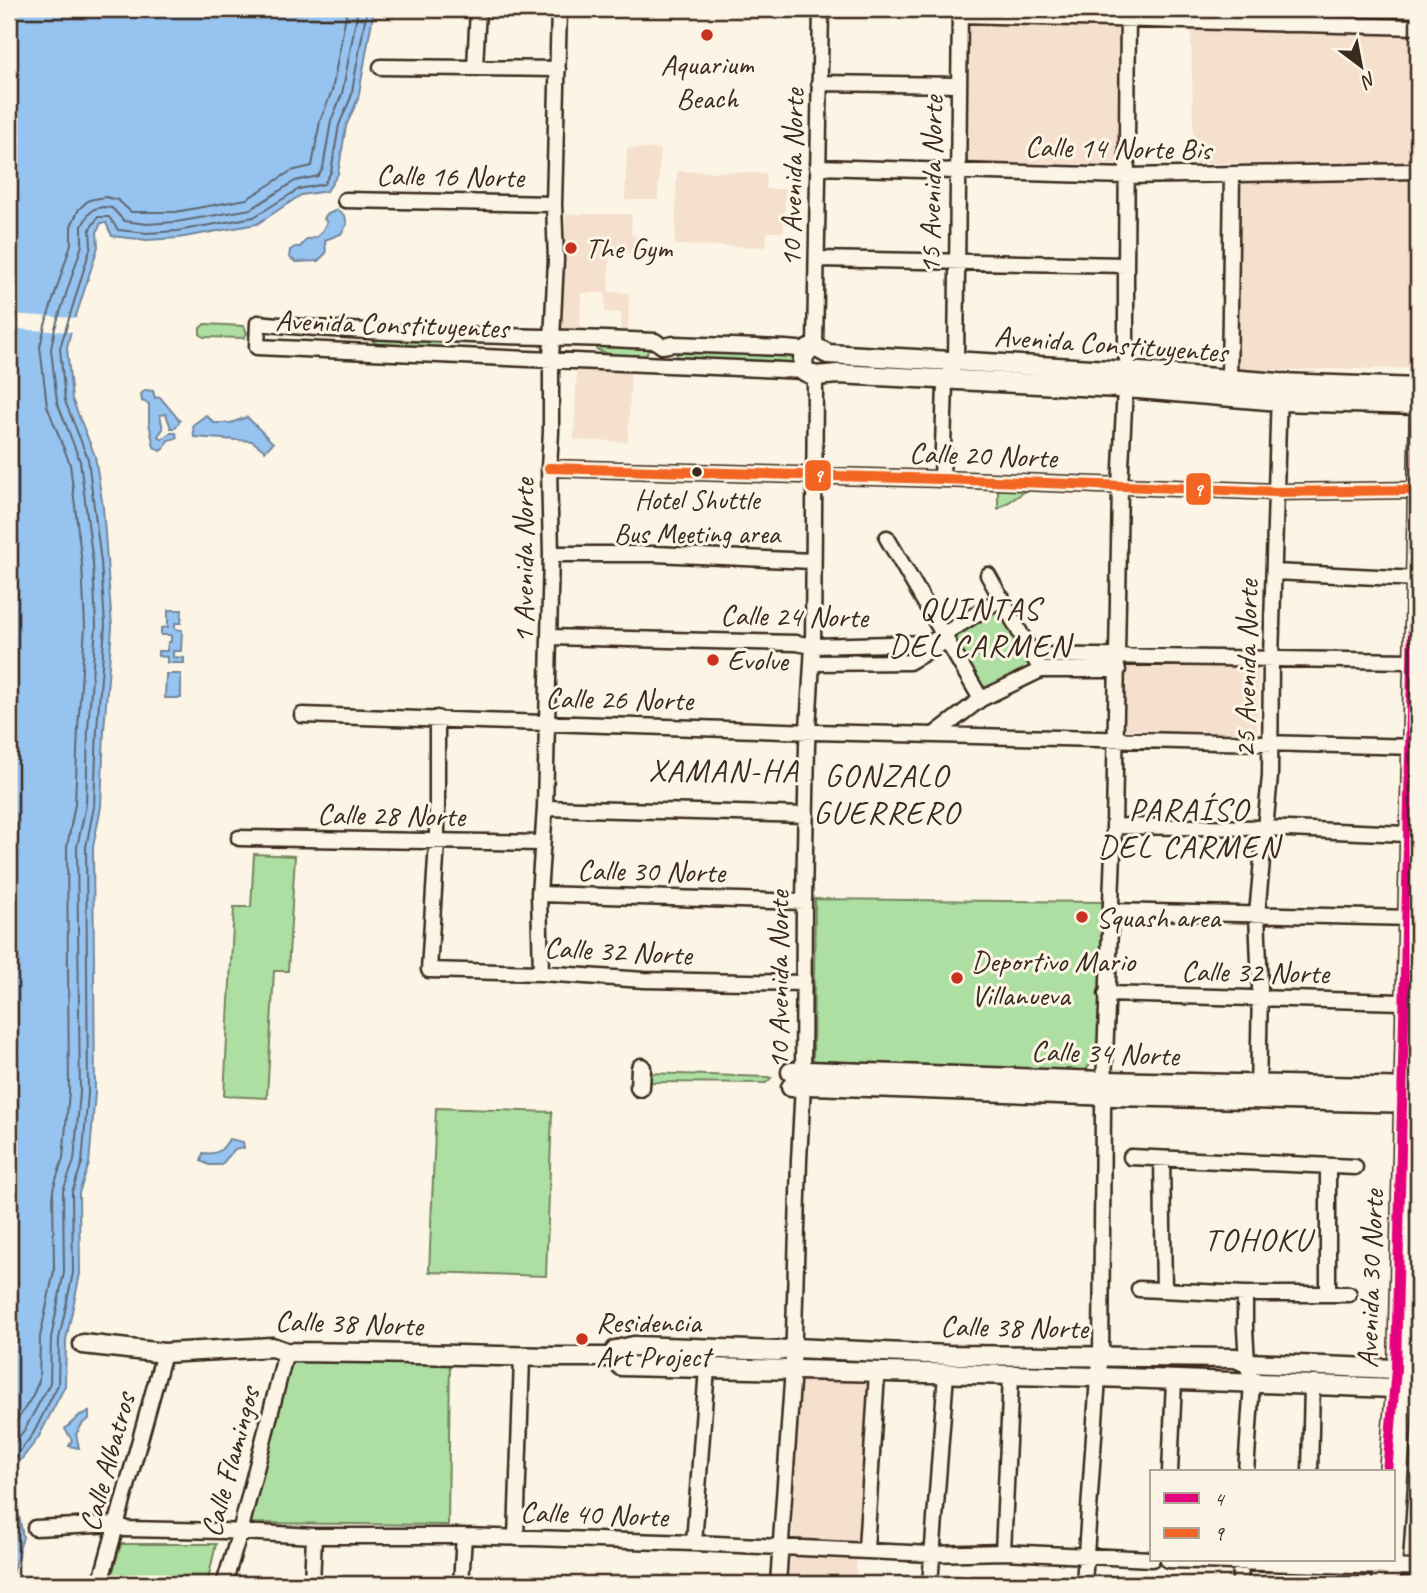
<svg xmlns="http://www.w3.org/2000/svg" width="1427" height="1593" viewBox="0 0 1427 1593" font-family="Caveat,sans-serif">
  <rect width="100%" height="100%" fill="#fcf5e5"/>
  <filter id="ink" filterUnits="userSpaceOnUse"><feTurbulence type="fractalNoise" baseFrequency=".0143" numOctaves="2"/><feDisplacementMap in="SourceGraphic" scale="14" xChannelSelector="R" yChannelSelector="G"/><feConvolveMatrix kernelMatrix="1 2 1 2 8 2 1 2 1" color-interpolation-filters="sRGB"/></filter>
  <g filter="url(#ink)">
    <path fill="#f4e0cd" d="M1290,9H1416V33L1418,35V150L1411,368L1237,371L1238,163H1194L1191,30L1289,29Z
      M964,19L1122,24L1117,165L961,162Z
      M627,148L660,149L658,200H625Z
      M677,171L766,173V189H785L784,232H767L766,247L675,245Z
      M566,214H632L631,235L636,236V254L610,253L609,264V292L629,293L628,330H621V313L605,312V293H581L580,329H559Z
      M577,366L631,367L628,442L574,440Z
      M1124,661L1259,664L1257,733L1122,730Z
      M801,1375L870,1378L855,1584H788L792,1537Z
      M1418,1404V1584H1405Z"/>
    <path fill="#acdfa1" stroke="#748460" stroke-width="2" d="M205,324L244,326L247,333L244,338L204,337L200,334V328Z
      M376,335L445,341L449,346L446,350L432,349L430,346L379,347L373,341Z
      M596,344L644,345L648,350L646,357L613,356L596,349Z
      M683,351L793,355L796,363L792,366L677,359V354Z
      M998,488L1029,489L998,509Z
      M1002,605L1035,664L982,694L947,636Z
      M254,854L295,856L288,971H274L267,1098L224,1096L234,907H251Z
      M815,899L1104,902L1098,1053L1085,1071L813,1061Z
      M648,1073L768,1077L771,1078L766,1083L648,1082Z
      M436,1108L552,1112L546,1276L429,1272Z
      M292,1359L450,1360L448,1525L245,1523Z
      M121,1544H216L207,1584H109Z"/>
    <path fill="#96c3f0" stroke="#72869c" stroke-width="2" d="M9,9H374L358,99L346,126L338,174L327,191L301,195L257,224L178,238L147,240L112,236L106,223H101L97,232L98,247L70,335L67,348L72,399L95,456L103,507L112,627L104,730L101,807L93,847L95,1093L89,1164L79,1193L80,1274L66,1340L65,1386L38,1438L17,1465V1506L23,1537L9,1584Z
      M337,210L345,216L347,224L341,234L325,240L326,253L318,261L296,262L289,257L290,250L295,247H300L307,239C319,239 322,232 327,222L324,219L326,215Z
      M145,390L153,391L155,398L160,397L180,421L175,428H171L166,414L160,415L163,429L158,436L162,439L170,433H176L177,438L168,440L164,449L160,451L154,447L149,423V404L142,401L141,394Z
      M206,415L214,423H231L247,417L273,443L265,451L252,441L194,437L193,425Z
      M168,610H182L181,623H175V629L182,630L181,651H173V657L184,658V663H167V657L158,656V651H167L168,642H171V635H161V628L168,627Z
      M166,674H181V698H165Z
      M229,1139L243,1142L244,1148L234,1150L221,1165H209L201,1161L203,1153C217,1155 222,1151 229,1139Z
      M89,1412V1419L83,1423L76,1434L79,1448L69,1446L72,1440L65,1429L80,1415Z"/>
    <path fill="#fcf5e5" d="M9,314L75,318H79L74,332L9,329Z"/>
    <g fill="none" stroke-linecap="round" stroke-linejoin="round">
      <path stroke="#5f6772" stroke-width="2" d="M9,1433L32,1397L39,1381L40,1337L54,1271L53,1189L63,1158L69,1092L67,847L75,804L78,728L85,627L82,564L70,464L47,406L40,347L45,325L71,244V226L79,209L89,200L105,197L118,200L131,212H175L247,199L291,171L312,166L320,121L332,91L347,9
        M9,1450L25,1429L50,1383L51,1338L64,1272L63,1191L74,1161L80,1092L77,847L86,805L88,729L96,626L93,563L80,461L57,402L51,349L55,328L82,245V226L88,215L94,209L103,207L112,208L124,221L147,224L176,222L251,209L295,181L318,176L323,168L331,121L342,94L358,9
        M9,1563L15,1537L10,1506V1464L33,1434L58,1385L59,1339L73,1273L72,1192L82,1163L88,1093L86,847L94,806L97,729L105,626L101,562L88,459L65,401L60,348L91,246L90,229L98,217H109L118,230L147,233L177,231L254,217L299,189L324,184L331,172L339,125L351,97L367,9"/>
      <defs>
        <path id="minor" d="M1128,9L1126,271V350L1129,378
          M960,15L1418,27
          M1283,24L1284,9
          M381,67L558,69
          M475,67L478,9
          M819,83L959,85
          M817,167L1126,176L1418,171
          M345,200L554,204
          M817,259L1126,265
          M815,347L821,9
          M804,352L798,349L785,348L674,344L662,346L655,341C522,335 389,336 258,323L257,347L804,371
          M1229,380L1232,175
          M549,468L942,479L1277,492L1415,490
          M942,479L945,384L956,361L960,9
          M887,538L981,699
          M551,554H655L813,561
          M1274,572L1418,579
          M988,575L1037,663
          M549,637L796,643L813,646L930,643L1002,598
          M1033,655L1411,661
          M812,663L909,662L942,643
          M302,715L815,732L1418,747
          M437,718V842L429,970L541,973L644,980L803,983
          M935,734L981,699L1041,670H1118
          M545,808L806,815
          M1114,826L1264,828L1407,834
          M239,838L542,843
          M539,894L804,902
          M1110,911L1413,918
          M541,973L539,894L545,808L551,554L549,468L551,432V359L556,260L554,204L559,9
          M1106,994L1403,1002
          M1258,1094L1260,987L1257,914L1270,776L1271,659L1279,391
          M1131,1157L1355,1167
          M1162,1159L1164,1290
          M1139,1289L1245,1294H1349
          M1245,1294V1329L1247,1363L1252,1382L1246,1472
          M1328,1294V1166
          M1170,1472L1174,1380
          M1310,1472L1312,1384
          M1387,1472L1396,1369L1418,406
          M35,1528L118,1524L125,1529L223,1531L314,1536H464L694,1543L932,1554L1003,1552L1152,1559
          M516,1538L522,1358
          M694,1543L707,1368
          M866,1549L877,1373
          M1003,1552L1011,1376
          M1168,1560L1418,1568
          M100,1584L164,1353
          M224,1584L240,1532L286,1352
          M312,1584L314,1536
          M461,1584L464,1536
          M778,1584L793,1368L799,1160L803,1085L804,902L807,745L813,646L815,385L817,376
          M930,1584L946,1374
          M1084,1584L1098,1377L1101,1356L1103,1110L1114,826L1120,487L1125,388L1122,379
          M1240,1584L1241,1560
          M1379,1584L1381,1560
          M1393,1584L1407,1369L1418,873"/>
        <path id="major" d="M1418,388L1279,383L1127,371L828,354L815,347L809,349L803,358L804,371L815,376L838,374L1139,389L1279,401L1418,405
          M791,1072L807,1071L1104,1081L1418,1088
          M640,1087L641,1068
          M791,1087L813,1085L1114,1096L1418,1103
          M83,1344L164,1353L272,1347L286,1352C395,1352 503,1358 612,1357L616,1350L634,1346L778,1351L794,1348L949,1355L1236,1358L1247,1363L1396,1369
          M612,1357L621,1366L1098,1377L1393,1388L1406,1385L1418,1386
          M1407,1369L1418,1370"/>
      </defs>
      <use href="#minor" stroke="#3b2a1e" stroke-width="19"/>
      <use href="#major" stroke="#3b2a1e" stroke-width="23"/>
      <use href="#minor" stroke="#fcf5e5" stroke-width="14"/>
      <use href="#major" stroke="#fcf5e5" stroke-width="18"/>
      <defs>
        <path id="bus-1" d="M1387,1472L1396,1369L1418,406"/>
        <path id="bus-2" d="M549,468L942,479L1277,492L1415,490"/>
      </defs>
      <use href="#bus-1" stroke="#fcf5e5" stroke-width="16"/>
      <use href="#bus-2" stroke="#fcf5e5" stroke-width="16"/>
      <use href="#bus-1" stroke="#e5007d" stroke-width="10"/>
      <use href="#bus-2" stroke="#f26522" stroke-width="10"/>
    </g>
  </g>
  <g fill="#c8321e" stroke="#fcf5e5" stroke-width="2.5">
    <circle cx="707" cy="35" r="7"/>
    <circle cx="571" cy="248" r="7"/>
    <circle cx="713" cy="660" r="7"/>
    <circle cx="1082" cy="917" r="7"/>
    <circle cx="957" cy="978" r="7"/>
    <circle cx="582" cy="1339" r="7"/>
  </g>
  <circle fill="#3b2a1e" stroke="#fcf5e5" stroke-width="2.5" cx="697" cy="472" r="6"/>
  <g text-anchor="middle" dominant-baseline="central" stroke-width="6" stroke-linejoin="round" paint-order="stroke">
    <g font-size="28" fill="#3b2a1e" stroke="#fcf5e5">
      <text x="697" y="499">Hotel Shuttle<tspan x="697" dy="34">Bus Meeting area</tspan></text>
    </g>
    <g font-size="30" fill="#3b2a1e" stroke="#fcf5e5" text-anchor="start">
      <text x="707" y="64" text-anchor="middle">Aquarium<tspan x="707" dy="34">Beach</tspan></text>
      <text x="585" y="248">The Gym</text>
      <text x="727" y="660">Evolve</text>
      <text x="1096" y="917">Squash area</text>
      <text x="971" y="961">Deportivo Mario<tspan x="971" dy="34">Villanueva</tspan></text>
      <text x="596" y="1322">Residencia<tspan x="596" dy="34">Art Project</tspan></text>
    </g>
    <g font-size="30" fill="#3b2a1e" stroke="#fcf5e5">
      <text transform="translate(1118 148) rotate(1)">Calle 14 Norte Bis</text>
      <text transform="translate(450 176) rotate(1)">Calle 16 Norte</text>
      <text transform="translate(792 178) rotate(-89)">10 Avenida Norte</text>
      <text transform="translate(931 185) rotate(-89)">15 Avenida Norte</text>
      <text transform="translate(392 324) rotate(2)">Avenida Constituyentes</text>
      <text transform="translate(1111 344) rotate(4)">Avenida Constituyentes</text>
      <text transform="translate(983 455) rotate(2)">Calle 20 Norte</text>
      <text transform="translate(523 561) rotate(-90)">1 Avenida Norte</text>
      <text transform="translate(794 616) rotate(1)">Calle 24 Norte</text>
      <text transform="translate(1246 669) rotate(-89)">25 Avenida Norte</text>
      <text transform="translate(619 699) rotate(1)">Calle 26 Norte</text>
      <text transform="translate(391 815) rotate(1)">Calle 28 Norte</text>
      <text transform="translate(651 871) rotate(1)">Calle 30 Norte</text>
      <text transform="translate(618 951) rotate(3)">Calle 32 Norte</text>
      <text transform="translate(1255 972) rotate(1)">Calle 32 Norte</text>
      <text transform="translate(778 980) rotate(-90)">10 Avenida Norte</text>
      <text transform="translate(1105 1053) rotate(2)">Calle 34 Norte</text>
      <text transform="translate(1370 1279) rotate(-88)">Avenida 30 Norte</text>
      <text transform="translate(349 1323) rotate(2)">Calle 38 Norte</text>
      <text transform="translate(1014 1327) rotate(1)">Calle 38 Norte</text>
      <text transform="translate(107 1462) rotate(-75)">Calle Albatros</text>
      <text transform="translate(230 1462) rotate(-75)">Calle Flamingos</text>
      <text transform="translate(594 1514) rotate(2)">Calle 40 Norte</text>
    </g>
    <g font-size="32" letter-spacing="2" fill="#3b2a1e" stroke="#fcf5e5">
      <text x="980" y="608">QUINTAS<tspan x="980" dy="37">DEL CARMEN</tspan></text>
      <text x="724" y="770">XAMAN-HA</text>
      <text x="887" y="775">GONZALO<tspan x="887" dy="37">GUERRERO</tspan></text>
      <text x="1189" y="809">PARAÍSO<tspan x="1189" dy="37">DEL CARMEN</tspan></text>
      <text x="1258" y="1239">TOHOKU</text>
    </g>
  </g>
  <g stroke="#fcf5e5" stroke-width="2.5">
    <rect x="804" y="459" width="28" height="33" rx="7" fill="#f26522"/>
    <rect x="1185" y="472" width="27" height="34" rx="7" fill="#f26522"/>
  </g>
  <g font-size="19" text-anchor="middle" font-weight="bold" fill="#fff">
    <text x="818" y="482">9</text>
    <text x="1198" y="496">9</text>
  </g>
  <rect width="1427" height="1593" fill="none" stroke="#fcf5e5" stroke-width="35"/>
  <rect x="18" y="18" width="1392" height="1558" fill="none" stroke="#3b2a1e" stroke-width="2.5" filter="url(#ink)"/>
  <rect x="1150" y="1470" width="245" height="91" fill="#fcf5e5" stroke="#afa495" stroke-width="2"/>
  <rect x="1164" y="1493" width="35" height="10" fill="#e5007d" stroke="#afa495" stroke-width="2"/>
  <text x="1214" y="1506" font-size="21" fill="#3b2a1e">4</text>
  <rect x="1164" y="1528" width="35" height="10" fill="#f26522" stroke="#afa495" stroke-width="2"/>
  <text x="1214" y="1540" font-size="21" fill="#3b2a1e">9</text>
  <g transform="translate(1361 66) rotate(148)" stroke="#fcf5e5" stroke-width="5" paint-order="stroke">
  <path d="M0-5L12 26L0 18L-12 26Z" fill="#3b2a1e"/>
  <text y="-10" font-size="19" font-weight="bold" text-anchor="middle" fill="#3b2a1e">N</text>
  </g>
</svg>
